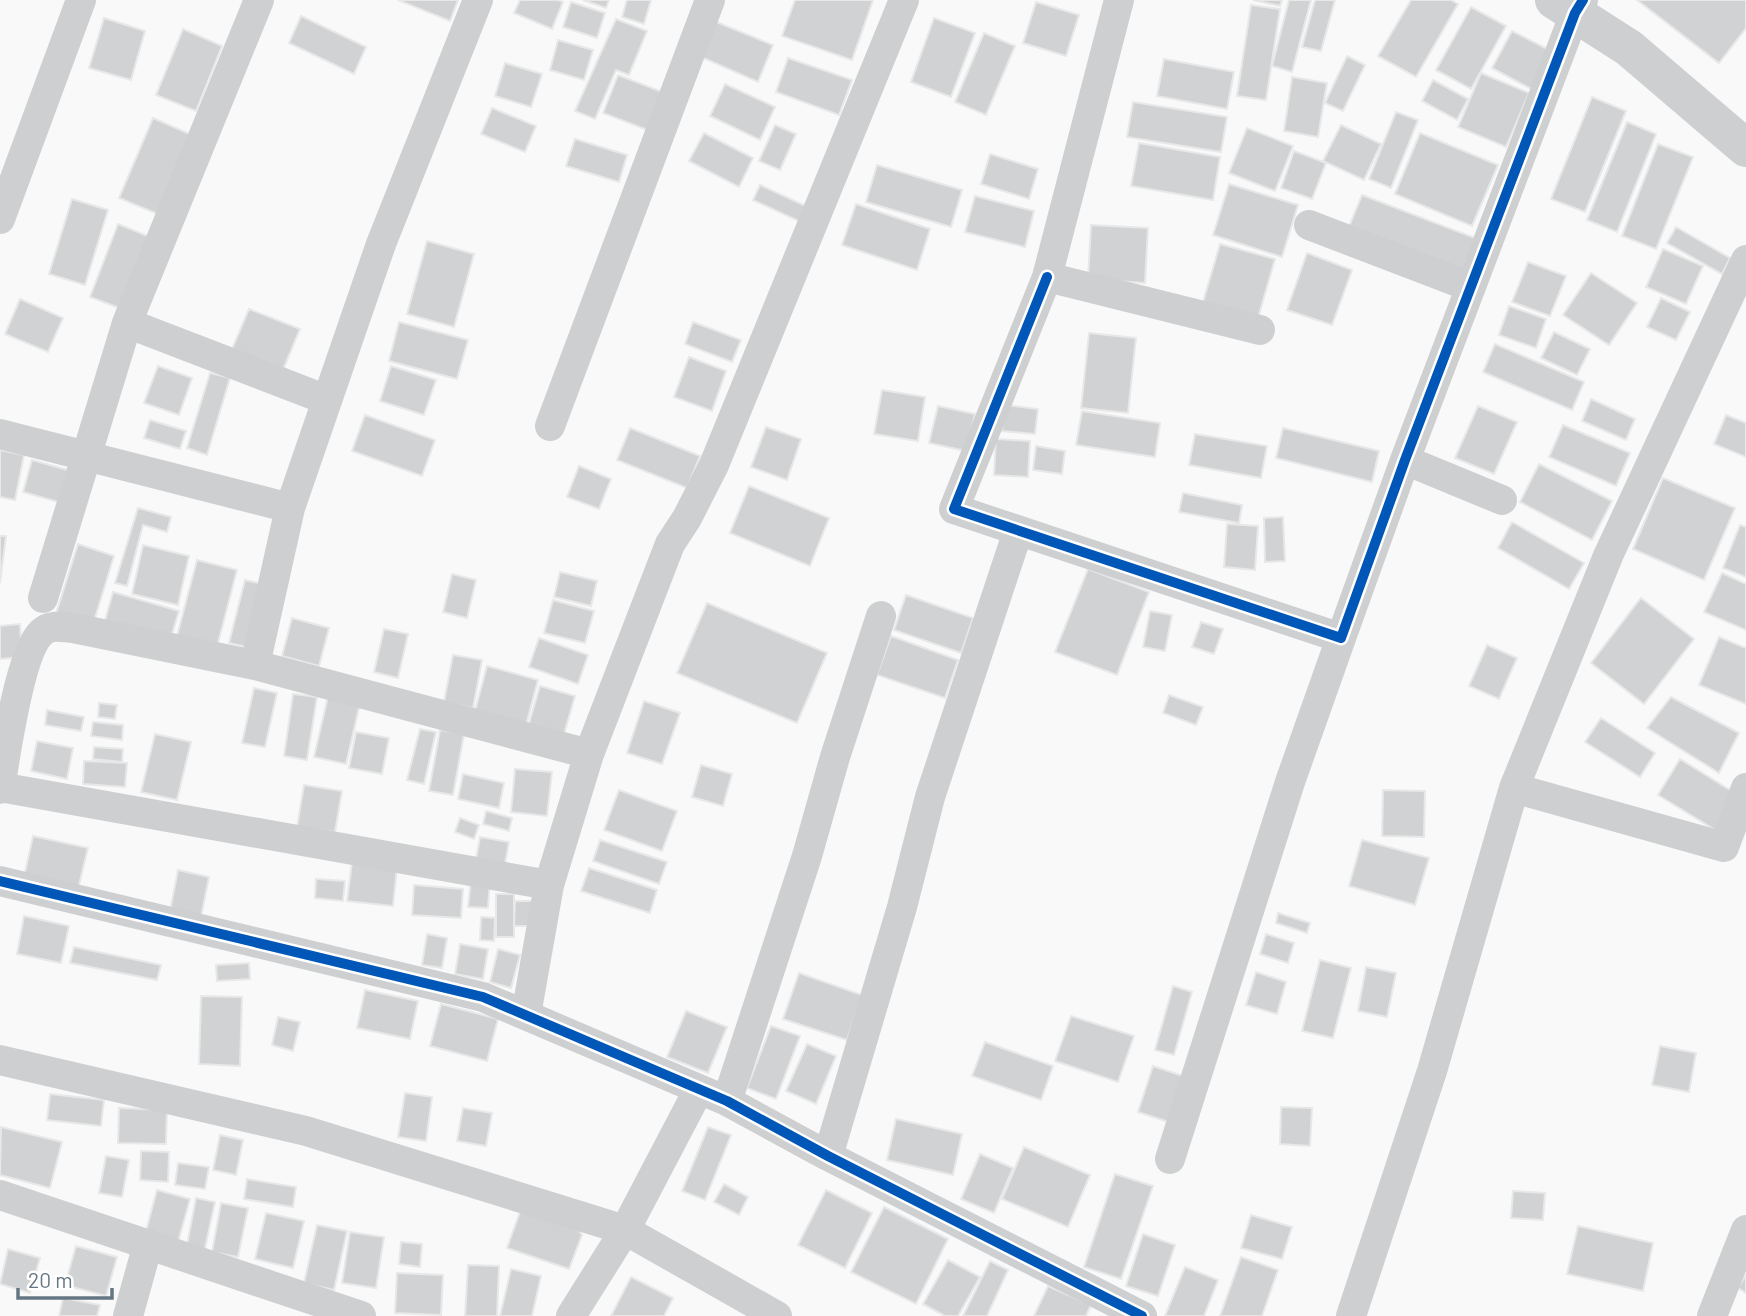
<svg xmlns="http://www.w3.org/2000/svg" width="1746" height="1316" viewBox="0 0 1746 1316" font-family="Barlow,sans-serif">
  <rect width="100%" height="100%" fill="#f9f9f9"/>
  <path fill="#d0d2d3" stroke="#e8e8e8" stroke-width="2" d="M398,0H458L450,21Z
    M520,0H558L563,2L552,29L514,13Z
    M583,0H609L606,8Z
    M627,0H651L644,24L622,17Z
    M795,0H873L852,60L782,36Z
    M1253,0H1282L1280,6Z
    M1289,0H1311L1292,72L1272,66Z
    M1315,0H1335L1321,51L1302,47Z
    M1411,0H1451L1458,4L1416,77L1378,56Z
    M1637,0H1746V28L1719,63Z
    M571,2L605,13L597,38L563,27Z
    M1036,2L1079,15L1066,56L1023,43Z
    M1251,5L1280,9L1266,100L1237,96Z
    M1471,7L1506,26L1471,89L1436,70Z
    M301,16L366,47L354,74L289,43Z
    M104,18L145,31L131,80L89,68Z
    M934,18L975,33L951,97L911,82Z
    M616,19L647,31L629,75L616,70L595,119L575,111Z
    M714,21L773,45L758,82L699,56Z
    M183,29L222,46L196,111L156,95Z
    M1512,31L1553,52L1533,90L1492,68Z
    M984,33L1015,46L986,115L955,102Z
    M558,40L593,50L584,80L550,70Z
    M1347,56L1365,65L1343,111L1325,103Z
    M788,58L852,80L839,115L776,92Z
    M1164,59L1234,72L1227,109L1157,96Z
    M505,63L542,74L531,107L495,96Z
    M1481,73L1529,93L1506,147L1458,127Z
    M618,75L665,93L650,131L603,113Z
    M1292,77L1327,83L1318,137L1284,131Z
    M1433,80L1468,99L1457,120L1422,101Z
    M725,84L775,107L760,140L710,116Z
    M1592,97L1626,111L1585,212L1551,199Z
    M1133,102L1227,117L1221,152L1127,137Z
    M492,108L536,126L525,152L481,134Z
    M1396,112L1418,120L1391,188L1369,179Z
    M153,118L194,136L160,215L119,198Z
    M1627,122L1656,134L1617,232L1587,220Z
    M775,125L796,134L780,170L759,161Z
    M1341,125L1381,144L1364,180L1323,161Z
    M1247,128L1293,146L1275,191L1229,173Z
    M704,133L753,158L739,187L689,161Z
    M1420,133L1498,165L1472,226L1395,194Z
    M575,139L627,155L619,182L566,166Z
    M1139,143L1220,157L1213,200L1131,186Z
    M1658,144L1693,157L1656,249L1622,236Z
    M1294,151L1326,163L1312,199L1281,188Z
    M990,154L1038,169L1029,199L981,184Z
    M877,165L962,190L951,227L866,202Z
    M1229,184L1298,205L1282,257L1213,235Z
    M760,185L810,208L803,223L753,200Z
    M1362,195L1475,238L1461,273L1348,229Z
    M975,196L1034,211L1025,247L965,232Z
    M72,199L108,210L85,285L49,274Z
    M856,204L930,229L917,270L842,245Z
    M118,224L150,237L122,309L90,297Z
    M1091,225L1148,228L1145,283L1088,279Z
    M1676,227L1730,258L1722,274L1667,243Z
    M427,241L474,254L454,327L407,314Z
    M1220,244L1275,259L1258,318L1203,302Z
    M1663,249L1703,266L1686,304L1646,287Z
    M1307,253L1352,270L1332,325L1287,310Z
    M1528,262L1566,276L1550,316L1512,302Z
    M1591,273L1637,303L1609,345L1563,315Z
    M1661,298L1690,312L1676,340L1647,327Z
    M20,299L63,318L48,352L5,334Z
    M1509,306L1546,319L1536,348L1499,335Z
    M249,309L300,329L283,370L232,349Z
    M399,322L468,340L457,379L389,361Z
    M693,322L741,340L732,362L685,344Z
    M1554,332L1590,349L1577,375L1541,358Z
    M1089,333L1136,338L1128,413L1081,408Z
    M1495,344L1584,382L1572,410L1483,372Z
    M689,357L726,371L712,411L674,397Z
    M158,366L192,378L179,415L144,403Z
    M391,366L436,380L424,415L380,401Z
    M210,373L230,378L207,455L187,448Z
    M882,390L925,397L918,441L874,434Z
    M1591,399L1635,419L1626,440L1582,421Z
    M1005,405L1038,409L1035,434L1002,431Z
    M938,406L975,414L966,451L929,443Z
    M1478,406L1517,422L1494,474L1455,458Z
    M1082,411L1160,423L1155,457L1076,445Z
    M365,415L435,440L422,476L352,451Z
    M1726,415L1746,423V457L1714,444Z
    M150,420L186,431L180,449L144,438Z
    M1563,425L1630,453L1616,486L1549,457Z
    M766,427L801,439L787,480L751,467Z
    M630,428L700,456L687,488L617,460Z
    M1283,428L1379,451L1372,482L1276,458Z
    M1195,434L1267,446L1261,478L1189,465Z
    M996,439L1030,441L1028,477L994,475Z
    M1036,446L1065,451L1062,474L1033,470Z
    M0,450L24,455L15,500L0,497Z
    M32,460L71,471L62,503L23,492Z
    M1539,464L1612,501L1592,540L1520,502Z
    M579,466L611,479L599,509L567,497Z
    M1663,478L1735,508L1704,580L1633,549Z
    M749,486L829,518L810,566L730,533Z
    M1183,493L1242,505L1239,523L1179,512Z
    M138,508L171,517L167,532L143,525L127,586L115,583Z
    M1283,517L1285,561L1265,562L1264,518Z
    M1512,522L1584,563L1569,589L1498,548Z
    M1227,524L1258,526L1255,570L1224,567Z
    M1740,525L1746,527V577L1723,568Z
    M0,536H6L0,583Z
    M78,544L114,556L91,631L54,620Z
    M143,545L189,556L178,605L132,594Z
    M197,560L237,570L217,647L177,636Z
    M1088,569L1149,592L1117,675L1055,652Z
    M560,572L597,581L591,606L554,597Z
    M1722,573L1746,584V630L1704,612Z
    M452,574L476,580L467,618L443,612Z
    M245,580L267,585L252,648L229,643Z
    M113,592L179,611L169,644L104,624Z
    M906,595L973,618L961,653L894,630Z
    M1641,598L1694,639L1644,704L1591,663Z
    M553,600L594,611L585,643L544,633Z
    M707,603L827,653L797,723L677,673Z
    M1150,611L1172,615L1165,651L1143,647Z
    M292,618L329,628L319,666L282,656Z
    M1201,622L1223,629L1214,654L1192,647Z
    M20,624L22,657L0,659V626Z
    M384,629L408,634L398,678L374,672Z
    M891,636L958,660L945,698L877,675Z
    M1719,637L1746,648V704L1699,685Z
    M539,638L588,655L578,684L529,667Z
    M1487,645L1517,658L1499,699L1469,686Z
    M453,655L482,660L473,708L444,702Z
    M487,666L538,680L526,725L475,711Z
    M540,686L575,696L562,741L527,730Z
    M254,688L277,693L265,747L242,743Z
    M329,692L361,699L346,764L314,757Z
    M293,694L317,697L307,760L284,756Z
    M1169,695L1203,707L1196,725L1163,713Z
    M1671,697L1739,733L1719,773L1647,728Z
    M644,701L680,713L662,764L627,753Z
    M99,703L117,705L115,719L98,717Z
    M47,710L84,717L81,731L45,725Z
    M1601,718L1655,753L1640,777L1585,742Z
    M93,722L123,725L122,740L91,736Z
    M420,729L436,732L424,784L407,780Z
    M440,730L464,734L453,795L429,791Z
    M356,732L389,738L382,774L349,768Z
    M155,734L191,742L177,800L141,792Z
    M37,741L73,748L67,779L31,771Z
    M94,747L123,749L122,762L93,759Z
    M1680,759L1738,795L1717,831L1658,795Z
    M84,761L127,763L125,787L83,784Z
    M701,765L732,774L723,806L692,797Z
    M515,769L552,772L547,816L511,812Z
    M463,774L504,783L499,808L458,799Z
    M304,785L342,791L335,832L297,827Z
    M619,790L677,811L662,851L604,830Z
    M1383,790L1425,791L1424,837L1382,836Z
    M486,811L512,818L509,831L483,824Z
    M460,818L479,825L474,839L455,832Z
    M33,836L88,848L78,889L24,877Z
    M480,837L509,842L503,875L474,870Z
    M600,840L667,862L659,884L593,861Z
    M1362,840L1429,858L1415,905L1349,886Z
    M352,862L397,868L393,906L347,901Z
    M589,868L657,890L650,913L581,891Z
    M178,870L209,877L200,922L169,916Z
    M316,879L345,881L343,901L315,898Z
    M471,879L490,880L488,908L468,907Z
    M414,885L463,889L461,918L412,915Z
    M496,894H514V937H496Z
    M515,901H534V926H514Z
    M1278,913L1310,923L1307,933L1276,923Z
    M24,916L69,926L61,963L17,954Z
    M481,917L495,918L494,941L480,940Z
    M427,934L447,938L442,968L422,965Z
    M1266,934L1294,943L1288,963L1260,954Z
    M460,944L488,949L483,979L455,974Z
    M74,947L161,965L157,980L70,963Z
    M498,949L520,955L511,988L490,982Z
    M1320,960L1351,968L1333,1038L1302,1031Z
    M249,963L250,979L217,981L216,965Z
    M1366,967L1396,973L1387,1017L1358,1011Z
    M1256,972L1286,982L1277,1014L1246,1005Z
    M799,973L862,995L847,1040L783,1019Z
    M1173,986L1192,992L1174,1055L1155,1050Z
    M365,990L418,1001L410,1039L357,1028Z
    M201,996L242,997L240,1066L199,1064Z
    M441,1004L498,1019L487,1061L430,1046Z
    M686,1011L727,1027L708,1073L667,1057Z
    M1071,1016L1134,1036L1118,1082L1055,1061Z
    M278,1017L300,1022L293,1051L272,1045Z
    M771,1026L800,1036L776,1099L747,1088Z
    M985,1042L1053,1066L1041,1100L972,1076Z
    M807,1044L836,1056L816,1104L786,1091Z
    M1660,1046L1696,1053L1689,1092L1652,1085Z
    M1153,1066L1192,1079L1178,1125L1138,1112Z
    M405,1093L432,1097L426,1141L398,1137Z
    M50,1094L104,1100L101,1126L47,1120Z
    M1281,1107L1312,1108L1310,1146L1280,1144Z
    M119,1108L167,1110L166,1144L118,1143Z
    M463,1108L492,1113L486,1146L457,1141Z
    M896,1119L962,1134L953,1175L887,1160Z
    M1,1127L62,1142L50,1188L0,1175Z
    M708,1127L731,1135L705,1200L682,1191Z
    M220,1135L243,1140L236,1175L213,1170Z
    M1024,1147L1090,1175L1068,1227L1002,1199Z
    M141,1151L169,1152L168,1182L140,1180Z
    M980,1154L1013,1168L994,1213L961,1199Z
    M106,1156L129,1160L122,1197L99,1193Z
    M178,1163L209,1167L205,1189L175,1185Z
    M1115,1174L1153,1186L1121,1279L1084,1267Z
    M247,1179L296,1187L293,1207L244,1199Z
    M724,1184L748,1197L739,1215L714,1202Z
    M157,1190L190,1199L177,1246L144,1238Z
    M826,1190L872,1213L845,1268L798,1245Z
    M1513,1191L1545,1193L1543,1220L1511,1218Z
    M196,1198L215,1202L204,1253L186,1250Z
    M221,1203L248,1208L238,1257L212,1252Z
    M884,1207L948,1239L916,1304L851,1272Z
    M521,1209L578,1229L582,1235L569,1269L507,1248Z
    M266,1213L304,1221L293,1268L255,1259Z
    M1251,1215L1292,1227L1282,1259L1241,1248Z
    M317,1225L347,1231L334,1290L304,1283Z
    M1578,1226L1653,1243L1643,1291L1567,1274Z
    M350,1232L384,1237L376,1288L342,1283Z
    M1143,1234L1175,1245L1158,1296L1126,1286Z
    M401,1242L422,1244L420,1267L399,1264Z
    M76,1246L117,1257L106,1296L65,1285Z
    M8,1249L40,1258L30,1293L0,1284Z
    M1241,1257L1278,1270L1262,1316H1220Z
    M948,1260L980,1277L958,1316H945L923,1304Z
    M990,1261L1008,1270L987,1316H963Z
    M468,1265L499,1266L497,1316H465Z
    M1185,1267L1218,1280L1204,1316H1165Z
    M511,1269L541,1276L532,1316H500Z
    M397,1273L443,1275L441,1315L395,1313Z
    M1746,1275V1293L1738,1288Z
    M631,1277L673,1298L664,1316H611Z
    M1048,1286L1091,1305L1086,1316H1034Z
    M63,1298L100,1305L97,1316H59Z"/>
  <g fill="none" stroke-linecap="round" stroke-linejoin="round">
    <path stroke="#cecfd0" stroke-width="30" d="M259,0L127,323L327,400
      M1119,0L1047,277L1260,330
      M0,219L81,0
      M1309,225L1471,287
      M1047,277L954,509L1341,638L1405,460L1575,13L1583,0
      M550,426L710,0
      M0,434L290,508
      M1405,460L1502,500
      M43,598L127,323
      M255,665L290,508L381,244L478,0
      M0,787L549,885
      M1514,788L1724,847L1746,788
      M0,789C5,757 20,651 42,632C51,624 61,627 73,628L255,665L589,754
      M0,881L483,997L727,1101L828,1156L1142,1316
      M526,1015L549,885L589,754L670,544L687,518L714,465L904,0
      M0,1060L306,1131L625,1230L699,1089
      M727,1101L807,856L835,757L881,616
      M828,1156L902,907L930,797L1018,531
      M1170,1159L1290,782L1341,638
      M0,1195L361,1316
      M128,1316L148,1244
      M571,1316L625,1230L777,1316
      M1351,1316L1432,1071L1514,788L1608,556L1746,260
      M1712,1316L1746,1230"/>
    <path stroke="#cecfd0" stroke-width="38" d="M1554,0L1629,48L1746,148"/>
    <defs>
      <path id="cycleway" d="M1047,277L954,509L1341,638L1405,460L1575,13L1583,0
        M0,881L483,997L727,1101L828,1156L1142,1316"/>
    </defs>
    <use href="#cycleway" stroke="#fff" stroke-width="15"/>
    <use href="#cycleway" stroke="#0057b8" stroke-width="10"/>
  </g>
  <path d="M18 1288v10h94v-10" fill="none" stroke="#657683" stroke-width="3.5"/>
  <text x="28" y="1288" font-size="21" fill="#657683" stroke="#ffffff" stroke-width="5" paint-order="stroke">20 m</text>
</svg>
